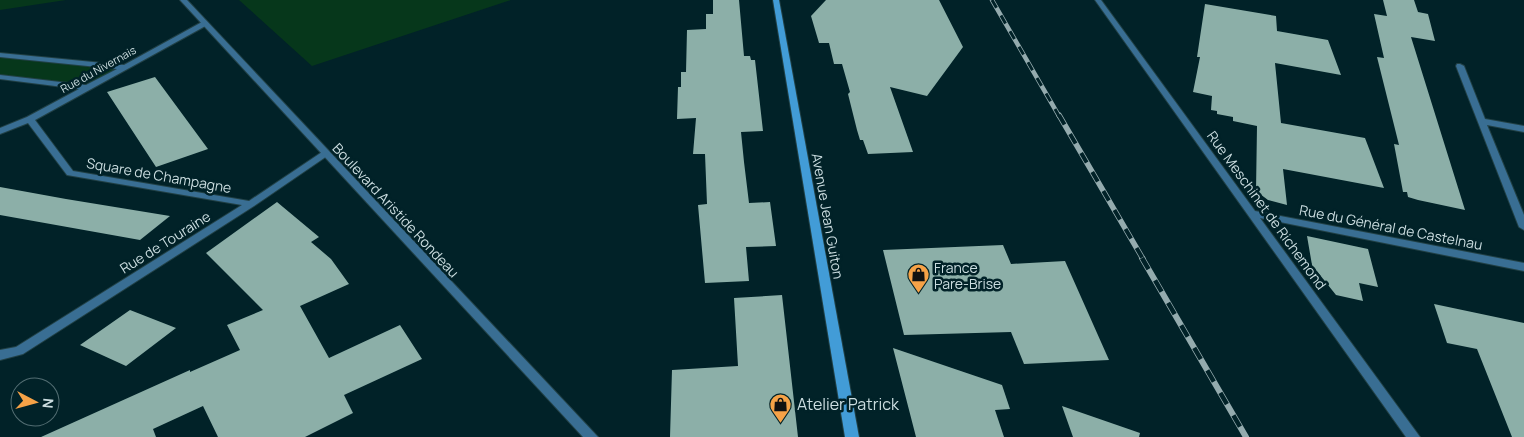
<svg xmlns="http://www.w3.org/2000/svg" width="1524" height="437" viewBox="0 0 1524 437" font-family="Manrope,sans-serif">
  <rect width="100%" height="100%" fill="#012228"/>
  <path fill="#06371b" d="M0,0H66L0,10Z
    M239,0H511L312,66Z
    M0,55L125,67L88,88L0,77Z"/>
  <path fill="#8cafa8" d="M713,0H739L744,56H750L751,60H755L763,131L741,132L744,162L749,203L770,202L776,246L746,247L749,281L705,283L698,205L707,204L705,154H693L696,118L677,119L678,87H681V72H686L687,30L706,29V14H713Z
    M826,0H939L963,47L927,96L890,87L913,152L868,154L863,140H860L857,130L848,94L850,92L842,64H834L829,43H819L811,16Z
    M1383,0H1414L1418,12L1428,14L1435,41L1411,37L1465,210L1418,200L1408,197L1407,192H1403L1394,144L1399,145L1377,57L1384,58L1374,14L1387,16Z
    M1205,4L1276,16L1277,31L1328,40L1341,75L1275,63L1281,123L1365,138L1384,188L1283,169L1287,205L1268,200L1256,191L1257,126L1233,121V117L1217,114V111L1211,110L1212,96L1193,92L1200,57H1197Z
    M155,77L208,149L156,167L107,92Z
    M0,187L66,199L170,216L140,240L0,215Z
    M277,202L319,237L311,242L331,259L349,284L300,306L329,358L400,325L422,359L344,395L353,413L305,437H218L203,406L153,429L156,437H41L190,370V372L240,350L227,325L263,310L206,253Z
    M1307,236L1368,249L1378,287L1359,283L1363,301L1336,295L1312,265Z
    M1003,245L1011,264L1065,261L1109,360L1024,364L1011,332L904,335L883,250Z
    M782,295L798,437H670L672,370L738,366L734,298Z
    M1434,304L1524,323V437H1512L1477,349L1447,343Z
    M130,310L176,328L126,366L80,345Z
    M893,348L1002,385L1010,409L995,410L1004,437H916Z
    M1062,406L1140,433L1139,437H1073Z"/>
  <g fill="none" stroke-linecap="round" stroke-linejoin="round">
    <defs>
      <path id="minor" d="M1095,0H1101L1255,211L1524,263V271L1260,218L1420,437H1406Z
        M202,22L209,24L35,120L73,171L249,201L322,152H328L330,154L254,206L23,354L0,360V350L16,347L242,205L67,175L28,123L0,134V128L27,117L79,89L0,79V75L86,85L117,69L0,57V53L124,65Z
        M1457,64H1460L1464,66L1485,119L1524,126V132L1487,125L1524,215V230L1519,227L1456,66Z"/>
      <path id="tertiary" d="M180,0H187L598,437H583Z"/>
      <path id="secondary" d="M773,0H779L859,437H845Z"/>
    </defs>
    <use href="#minor" stroke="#214045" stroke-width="2"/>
    <use href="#tertiary" stroke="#214045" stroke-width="2"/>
    <use href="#secondary" stroke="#214045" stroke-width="2"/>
    <use href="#minor" fill="#396e93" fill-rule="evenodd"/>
    <use href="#tertiary" fill="#396e93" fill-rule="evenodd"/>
    <use href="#secondary" fill="#429cd7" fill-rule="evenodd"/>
    <defs>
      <path id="rail-far2" d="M992,0L1059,116"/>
      <path id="rail-far1" d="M1059,115L1143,259"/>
      <path id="rail" d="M1142,258L1246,437"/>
    </defs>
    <use href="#rail-far2" stroke="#94abae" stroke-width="4.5"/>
    <use href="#rail-far1" stroke="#94abae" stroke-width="5.5"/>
    <use href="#rail" stroke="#94abae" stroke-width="6"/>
    <use href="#rail-far2" stroke="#012228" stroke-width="3" stroke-dasharray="9" stroke-linecap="butt"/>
    <use href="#rail-far1" stroke="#012228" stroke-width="4" stroke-dasharray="11" stroke-linecap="butt"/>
    <use href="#rail" stroke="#012228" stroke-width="4.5" stroke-dasharray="13" stroke-linecap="butt"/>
  </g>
  <defs>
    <symbol id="shop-pin" viewBox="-11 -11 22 30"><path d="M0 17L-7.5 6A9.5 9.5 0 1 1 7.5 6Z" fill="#f6a247" stroke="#012228"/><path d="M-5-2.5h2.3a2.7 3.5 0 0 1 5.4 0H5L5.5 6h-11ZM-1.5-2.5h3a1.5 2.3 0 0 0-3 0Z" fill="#111"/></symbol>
  </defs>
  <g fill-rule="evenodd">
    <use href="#shop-pin" x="906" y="262" width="25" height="34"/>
    <use href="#shop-pin" x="768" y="392" width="25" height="34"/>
  </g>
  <g text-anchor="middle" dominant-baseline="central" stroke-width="5" stroke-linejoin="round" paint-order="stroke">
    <g font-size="11" fill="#cbdde0" stroke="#012228">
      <text transform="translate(98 69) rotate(-29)">Rue du Nivernais</text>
    </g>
    <g font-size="14" fill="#cbdde0" stroke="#012228">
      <text transform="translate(159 175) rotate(10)">Square de Champagne</text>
      <text transform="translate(396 210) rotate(47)">Boulevard Aristide Rondeau</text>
      <text transform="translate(1267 210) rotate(54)">Rue Meschinet de Richemond</text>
      <text transform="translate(828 216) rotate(80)">Avenue Jean Guiton</text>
      <text transform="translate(1391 227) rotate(11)">Rue du Général de Castelnau</text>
      <text transform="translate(165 242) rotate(-32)">Rue de Touraine</text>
    </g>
    <g font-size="14" fill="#cbdde0" stroke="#012228" text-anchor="start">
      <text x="934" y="267">France<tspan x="934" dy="16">Pare-Brise</tspan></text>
    </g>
    <g font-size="16" fill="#cbdde0" stroke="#012228" text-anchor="start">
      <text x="797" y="404">Atelier Patrick</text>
    </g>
  </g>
  <g transform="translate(35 402) rotate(96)"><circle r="24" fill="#012228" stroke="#526d72"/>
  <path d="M0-4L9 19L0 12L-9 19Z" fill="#f6a247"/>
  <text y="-8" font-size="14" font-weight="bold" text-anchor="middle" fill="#cbdde0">N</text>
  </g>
</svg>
